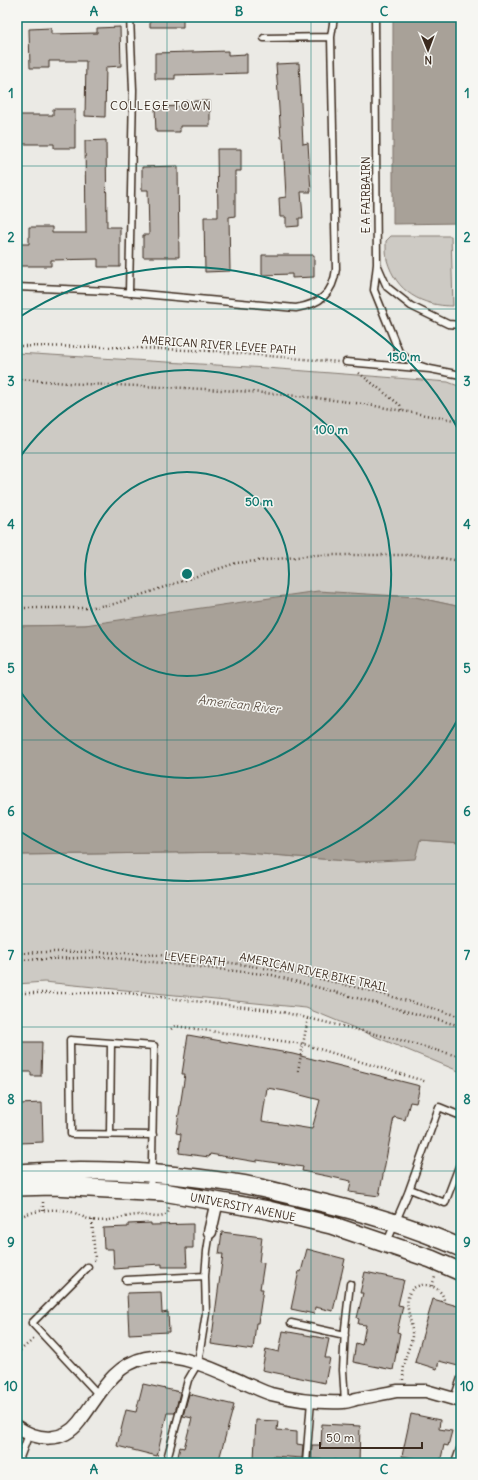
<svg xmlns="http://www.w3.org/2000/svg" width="478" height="1480" viewBox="0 0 478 1480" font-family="Delius,sans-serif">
  <rect width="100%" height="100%" fill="#ebeae5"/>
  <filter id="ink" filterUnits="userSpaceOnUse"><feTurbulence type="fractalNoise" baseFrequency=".025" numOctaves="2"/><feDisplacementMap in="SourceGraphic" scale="8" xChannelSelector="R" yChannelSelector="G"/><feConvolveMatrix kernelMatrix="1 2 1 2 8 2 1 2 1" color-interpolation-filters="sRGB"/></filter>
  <g filter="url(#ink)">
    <path fill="#cdcac4" stroke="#847a71" d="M391,236H451L453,306C422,306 396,292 387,260C386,254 386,248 386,241Z
      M17,353L266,368L448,382L461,387V607L415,597L85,625L17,626Z
      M420,840L461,843V1072L306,1008L44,982L17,984V855L236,852L359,862Z"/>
    <path fill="#a8a198" stroke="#7c7167" d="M393,17H461V260L460,223L393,224Z
      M318,591L415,597L461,607V843L420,840L415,859L359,862L236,852L17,855V626L85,625Z"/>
    <path fill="#bab4ae" stroke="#3b2a1e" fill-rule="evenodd" d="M150,17H183V27H150Z
      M120,27L121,66L106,67L105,117L85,116L86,61H49V68H30L29,29L51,28V34L97,33V28Z
      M228,51V55L247,54V73L175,75V79H155V53Z
      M299,63L303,144L308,143L311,192H301L303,218H299V226L286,227V217H280L279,198L286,197L283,138H281L276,64Z
      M185,101H210V126H180V132H156L155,107L184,106Z
      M53,109H75V148H54V144H17V115H53Z
      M106,140L107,227H120V267H98V259L51,260V266H17V244H29V227H52V233H86L85,141Z
      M217,149H241V171H235V216L229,217L230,271L205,272L204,217H218Z
      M178,166L179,257H143V235H149L148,190H142V167Z
      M262,255H314V277L292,278V274L262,275Z
      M188,1035L293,1054L420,1086L416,1103L410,1102L405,1120L394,1117L379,1196L349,1192L351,1181L302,1171L303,1167L257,1160V1162L210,1154L209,1157L179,1153L181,1134L176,1133L185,1074H182ZM267,1088L285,1091L320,1100L312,1129L262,1121Z
      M17,1042H42L41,1076H31V1072H17Z
      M42,1103L43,1142L20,1143L19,1104Z
      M151,1223V1225L193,1224V1248H186L187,1267H162V1264L127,1266V1268L114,1269L113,1249H104L103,1228L128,1227V1224Z
      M222,1232L262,1237L259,1262L264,1263L260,1289H263L258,1323H256L253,1350L211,1344L223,1254H219Z
      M307,1249L345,1259L333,1311L315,1307L314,1314L291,1309L299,1271L301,1272Z
      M365,1272L404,1280L398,1305L403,1306L397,1332L400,1333L393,1370L353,1362L356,1343L362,1345L366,1325L358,1324L359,1319L357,1318L363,1293H360Z
      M161,1292L162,1313L168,1312L169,1332L129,1334L127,1293Z
      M433,1299L461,1307V1355L458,1366L439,1361L437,1369L415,1362Z
      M283,1331L329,1339L325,1358H330L325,1383L262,1370L266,1349L279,1352Z
      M143,1384L180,1392L175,1413H167L157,1456L117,1446L126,1410L136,1412Z
      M189,1394L234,1405L218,1463H185L177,1461L180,1447L184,1448L192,1418L183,1416Z
      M411,1414L440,1420L439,1429L452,1431L448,1446L444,1445L440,1463L402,1456Z
      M256,1420L278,1421L277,1430L297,1432V1444L303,1445L302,1458L272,1456V1460L254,1459Z
      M322,1424L360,1426L359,1463H336V1460L311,1459L312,1445H321Z"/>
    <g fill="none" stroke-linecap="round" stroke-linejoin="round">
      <defs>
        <path id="lane" d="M375,17L377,264L387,287L411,306L448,324L461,325
          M264,38L331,37
          M377,264L374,290L399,352L412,363L430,369
          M17,287L110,291L296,308C320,304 333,294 336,269L331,37L334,17
          M129,293L133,90L130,17
          M346,362L430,369L461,375
          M110,1134L111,1043
          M410,1189L445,1203L461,1161
          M150,1190L152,1160L154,1046L70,1040L71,1134L153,1135
          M387,1242L408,1193L439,1107L461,1116
          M88,1267L32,1323L98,1394
          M205,1276L207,1251L210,1232
          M126,1280L205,1276L206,1313L198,1363L188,1380L167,1459
          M291,1323L345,1335
          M454,1399L461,1378
          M345,1402L343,1370L345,1328L350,1284
          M18,1463L29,1434
          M306,1463L311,1401
          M455,1463L461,1446"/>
        <path id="street" d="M210,1232L217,1201
          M17,1427C37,1441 63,1443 79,1422C98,1398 112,1365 145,1358C181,1351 217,1371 249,1385C256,1388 264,1392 271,1394C294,1400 320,1403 344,1402C348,1402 352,1400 356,1399C370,1396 383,1394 397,1391H426L461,1401"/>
        <path id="secondary" d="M17,1173C89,1167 163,1172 234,1183C257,1186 280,1193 302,1198C356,1210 410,1225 461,1248
          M17,1187L53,1186L163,1192L268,1210L331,1225L431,1259L461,1272"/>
      </defs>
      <use href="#lane" stroke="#3b2a1e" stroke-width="9"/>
      <use href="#street" stroke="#3b2a1e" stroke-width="15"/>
      <use href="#secondary" stroke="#3b2a1e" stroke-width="20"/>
      <path stroke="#3b2a1e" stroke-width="2.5" stroke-dasharray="1 3" stroke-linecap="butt" d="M17,346L109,347L212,351L338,362
        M359,373L400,405L402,411
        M17,379C39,380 61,383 84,384C169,387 256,390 341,401C381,406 421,415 461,421
        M17,608H86L114,604L236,563L317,555H423L461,561
        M17,953C106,949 198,955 285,972C345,983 403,999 461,1017
        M17,960L107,957L272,975L461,1026
        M17,993H127L278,1011L396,1039L461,1057
        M171,1029L175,1026L303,1044L427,1082
        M298,1071L308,1018
        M43,1202V1211
        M17,1218C33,1210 58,1207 75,1213C80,1215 86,1219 92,1220C107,1223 123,1216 138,1215C147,1214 160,1221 168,1213L169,1207
        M92,1220L95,1259L93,1261
        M432,1286L435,1277
        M17,1353L35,1338
        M403,1380C403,1372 404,1363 406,1356C408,1349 412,1342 412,1335C413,1322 403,1305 410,1292C418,1279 444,1285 444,1302"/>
      <use href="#lane" stroke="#f6f6f2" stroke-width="6"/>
      <use href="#street" stroke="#f6f6f2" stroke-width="12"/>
      <use href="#secondary" stroke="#f6f6f2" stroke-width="17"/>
    </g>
  </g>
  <path fill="none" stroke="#0f766e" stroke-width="1" stroke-opacity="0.55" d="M167,17V1463M311,17V1463M17,166H461M17,309H461M17,453H461M17,596H461M17,740H461M17,884H461M17,1027H461M17,1171H461M17,1314H461"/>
  <g fill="none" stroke="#0f766e" stroke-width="2">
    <circle cx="187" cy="574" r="102"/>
    <path d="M18 460A204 204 0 1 1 18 688"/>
    <path d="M461 713A307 307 0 0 1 18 830M18 318A307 307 0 0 1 461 435"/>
  </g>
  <g text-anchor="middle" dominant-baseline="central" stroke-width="3" stroke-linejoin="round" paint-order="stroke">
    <g font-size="11" fill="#3b2a1e" stroke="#f6f6f2">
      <text transform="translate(366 195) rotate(-90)">E A FAIRBAIRN</text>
      <text transform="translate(219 345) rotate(4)">AMERICAN RIVER LEVEE PATH</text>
      <text transform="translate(195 959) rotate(6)">LEVEE PATH</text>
      <text transform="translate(314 972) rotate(12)">AMERICAN RIVER BIKE TRAIL</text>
      <text transform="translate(243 1207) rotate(11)">UNIVERSITY AVENUE</text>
    </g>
    <g font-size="12" letter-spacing="1" fill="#3b2a1e" stroke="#f6f6f2">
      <text x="161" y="105">COLLEGE TOWN</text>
    </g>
    <g font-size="12" font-style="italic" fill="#615449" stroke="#f6f6f2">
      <text transform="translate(239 704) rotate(7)">American River</text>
    </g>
  </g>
  <circle cx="187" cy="574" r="6" fill="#0f766e" stroke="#f6f6f2" stroke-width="2"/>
  <g font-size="12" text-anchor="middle" font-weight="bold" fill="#0f766e" stroke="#f6f6f2" stroke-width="3" stroke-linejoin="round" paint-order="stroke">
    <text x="404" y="361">150 m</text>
    <text x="331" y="434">100 m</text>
    <text x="259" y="506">50 m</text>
  </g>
  <rect width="478" height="1480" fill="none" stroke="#f6f6f2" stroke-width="44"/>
  <g transform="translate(428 50) rotate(179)" stroke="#f6f6f2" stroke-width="3" paint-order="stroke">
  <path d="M0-3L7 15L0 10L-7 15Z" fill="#3b2a1e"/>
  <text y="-6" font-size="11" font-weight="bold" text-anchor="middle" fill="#3b2a1e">N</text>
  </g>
  <path d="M320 1442v6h102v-6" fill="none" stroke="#3b2a1e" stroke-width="2"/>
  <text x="326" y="1442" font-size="12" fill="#3b2a1e" stroke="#f6f6f2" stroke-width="3" paint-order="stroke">50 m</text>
  <rect x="22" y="22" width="434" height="1436" fill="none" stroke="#0f766e" stroke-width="1.5"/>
  <g font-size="13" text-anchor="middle" font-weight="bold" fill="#0f766e">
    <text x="94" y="16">A</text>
    <text x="239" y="16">B</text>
    <text x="384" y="16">C</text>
    <text x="11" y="98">1</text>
    <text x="467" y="98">1</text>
    <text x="11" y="242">2</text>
    <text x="467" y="242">2</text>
    <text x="11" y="386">3</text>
    <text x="467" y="386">3</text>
    <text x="11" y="529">4</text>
    <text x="467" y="529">4</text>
    <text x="11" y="673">5</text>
    <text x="467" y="673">5</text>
    <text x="11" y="816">6</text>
    <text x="467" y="816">6</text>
    <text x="11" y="960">7</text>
    <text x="467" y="960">7</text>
    <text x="11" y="1104">8</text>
    <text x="467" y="1104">8</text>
    <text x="11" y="1247">9</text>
    <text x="467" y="1247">9</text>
    <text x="11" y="1391">10</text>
    <text x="467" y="1391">10</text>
    <text x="94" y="1474">A</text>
    <text x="239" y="1474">B</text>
    <text x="384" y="1474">C</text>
  </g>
</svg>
